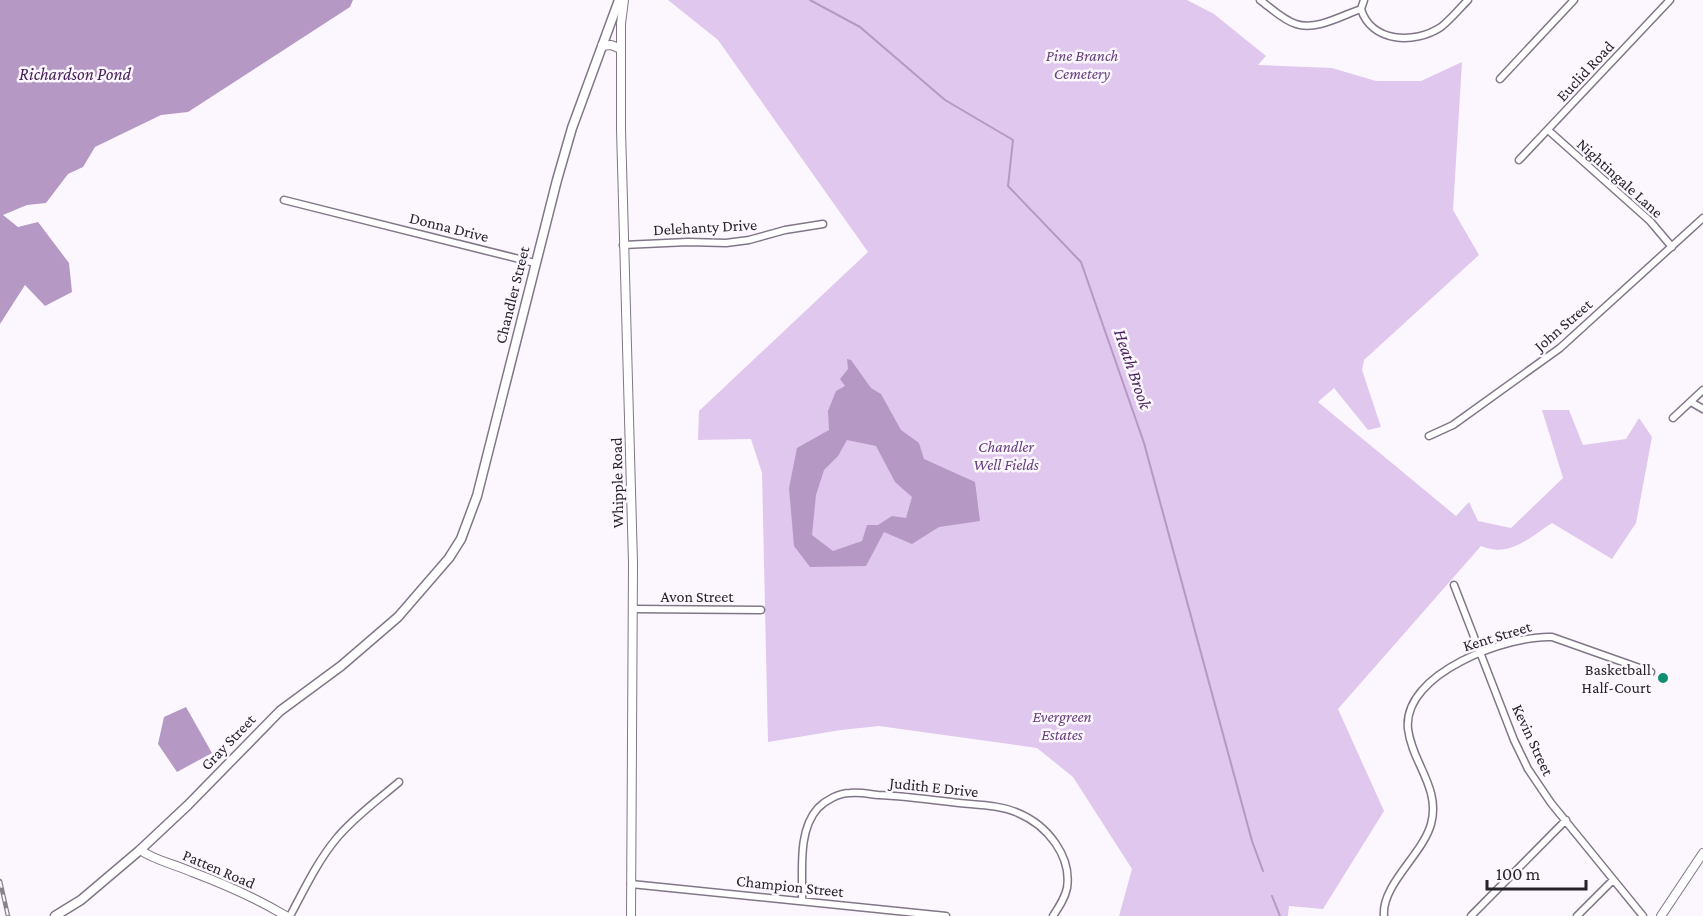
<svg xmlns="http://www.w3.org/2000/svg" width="1703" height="916" viewBox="0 0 1703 916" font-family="'Crimson Pro',serif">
  <rect width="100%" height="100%" fill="#fcf7ff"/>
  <path fill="#e0c7ed" d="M668,0H1187L1214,14L1266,56L1258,65L1332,68L1376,81H1421L1462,62L1453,210L1479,255L1364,360L1362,370L1381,427L1368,430L1334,388L1318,402L1456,516L1469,502L1478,521L1511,528L1563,478L1542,410H1569L1583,445L1626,439L1639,418L1652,437L1636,523L1612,559L1552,523C1529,538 1509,558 1481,546L1338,709L1384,811L1323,909L1289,906L1288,916H1119L1132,869L1073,777L1037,748L879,726L841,730L768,742L762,473L751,439L698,440L699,411L868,252L718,40Z"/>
  <path fill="#b598c4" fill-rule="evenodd" d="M0,0H353L350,7L188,112L161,115L95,147L83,167L68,174L46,203L27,205L3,215L18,227L38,222L69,263L72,292L45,306L25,285L0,324Z
    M847,359L851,360L871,388L881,394L901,430L919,443L924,459L975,482L980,521L939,527L912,544L884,532L866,566L810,567L794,546L789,488L797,448L829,430L828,411L836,391L845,386L840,379L848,369ZM847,440L876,446L895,482L912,497L906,518L892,516L878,525H867L862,541L833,551L812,535L816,495L824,470L838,456Z
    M186,707L212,753L177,772L158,744L164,717Z"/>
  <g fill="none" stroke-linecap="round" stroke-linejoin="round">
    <path stroke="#b598c4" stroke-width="2" d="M810,0L860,27L945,100L1013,140L1008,186L1081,262L1144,443L1252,841L1263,871
      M1272,896L1280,916"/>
    <defs>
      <path id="minor" d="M1260,0C1271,8 1283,20 1296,24C1316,31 1343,15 1361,9
        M1364,0L1361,9C1371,42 1414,45 1441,27C1451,19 1459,9 1468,0
        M1500,79L1574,0
        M1548,130L1650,221L1672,247
        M1519,160L1670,0
        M284,200L535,263
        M623,245L688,242L726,243L749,240L785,230L823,224
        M1691,402L1703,409
        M1673,418L1703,390
        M1429,436L1453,425L1560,348L1703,218
        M1454,585L1514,740L1528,769L1551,803L1643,916
        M633,609L761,610
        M631,884L946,916
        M802,901C803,872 797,831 818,808C826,800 839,793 850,793C859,792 869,794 878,795C902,796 926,799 951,802C973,805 998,804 1018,813C1047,825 1072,856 1067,888C1065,898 1059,907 1053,916
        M290,916C304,890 317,862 336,839C353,818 378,800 399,782
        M1384,916C1381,885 1423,854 1431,824C1441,788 1412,763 1408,729C1402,673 1508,635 1552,637L1651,672
        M1471,916L1566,820
        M1577,916L1613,880"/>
      <path id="tertiary" d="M624,0L621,24V129L633,563L631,916
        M602,46L611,45L621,49
        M140,850C156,861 174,864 192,872C224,884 256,898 286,916
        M1661,916L1703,853"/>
      <path id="secondary" d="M55,916L81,900L140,850L188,805L280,711L341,666L398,617L449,558L461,539L477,496L557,180L572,128L619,0"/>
    </defs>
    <use href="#minor" stroke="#817687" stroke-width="9"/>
    <use href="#tertiary" stroke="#817687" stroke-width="10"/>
    <use href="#secondary" stroke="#817687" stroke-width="11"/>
    <use href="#minor" stroke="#fff" stroke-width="6"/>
    <use href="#tertiary" stroke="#fff" stroke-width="8"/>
    <use href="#secondary" stroke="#fff" stroke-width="8"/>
    <defs>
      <path id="rail" d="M0,881L8,916"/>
    </defs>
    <use href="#rail" stroke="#87838a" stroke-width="4.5"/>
    <use href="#rail" stroke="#fcf7ff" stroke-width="2" stroke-dasharray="7" stroke-linecap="butt"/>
  </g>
  <circle fill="#108e74" stroke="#fcf7ff" stroke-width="2" cx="1663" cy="678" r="6"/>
  <g text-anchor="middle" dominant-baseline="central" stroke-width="5" stroke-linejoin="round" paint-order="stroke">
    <g font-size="16" font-style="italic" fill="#674079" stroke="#fcf7ff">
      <text x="1082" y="55">Pine Branch<tspan x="1082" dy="18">Cemetery</tspan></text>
      <text x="1006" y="446">Chandler<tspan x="1006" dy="18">Well Fields</tspan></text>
      <text x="1062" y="716">Evergreen<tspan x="1062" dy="18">Estates</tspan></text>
    </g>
    <g font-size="16" fill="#27232a" stroke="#fcf7ff">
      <text transform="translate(1585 71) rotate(-47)">Euclid Road</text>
      <text transform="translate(1620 178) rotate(42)">Nightingale Lane</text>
      <text transform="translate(449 227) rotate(14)">Donna Drive</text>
      <text transform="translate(705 227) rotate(-3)">Delehanty Drive</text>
      <text transform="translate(512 295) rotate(-76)">Chandler Street</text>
      <text transform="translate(1563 325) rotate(-41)">John Street</text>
      <text transform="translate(617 483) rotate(-91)">Whipple Road</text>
      <text x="697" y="596">Avon Street</text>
      <text transform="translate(1497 636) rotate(-17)">Kent Street</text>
      <text transform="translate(1533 740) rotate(65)">Kevin Street</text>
      <text transform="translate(228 742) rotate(-46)">Gray Street</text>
      <text transform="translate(934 787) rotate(6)">Judith E Drive</text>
      <text transform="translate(219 869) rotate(23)">Patten Road</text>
      <text transform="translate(790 886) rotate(6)">Champion Street</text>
    </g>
    <g font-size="16" fill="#27232a" stroke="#fcf7ff" text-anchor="end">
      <text x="1651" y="669">Basketball<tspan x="1651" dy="18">Half-Court</tspan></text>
    </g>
    <g font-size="18" font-style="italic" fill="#441e55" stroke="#fcf7ff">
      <text x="75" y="74">Richardson Pond</text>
      <text transform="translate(1133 369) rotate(71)">Heath Brook</text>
    </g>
  </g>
  <path d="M1487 880v9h99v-9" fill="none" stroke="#27232a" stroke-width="3"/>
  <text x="1496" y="880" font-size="18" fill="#27232a" stroke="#fcf7ff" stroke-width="4.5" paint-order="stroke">100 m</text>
</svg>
